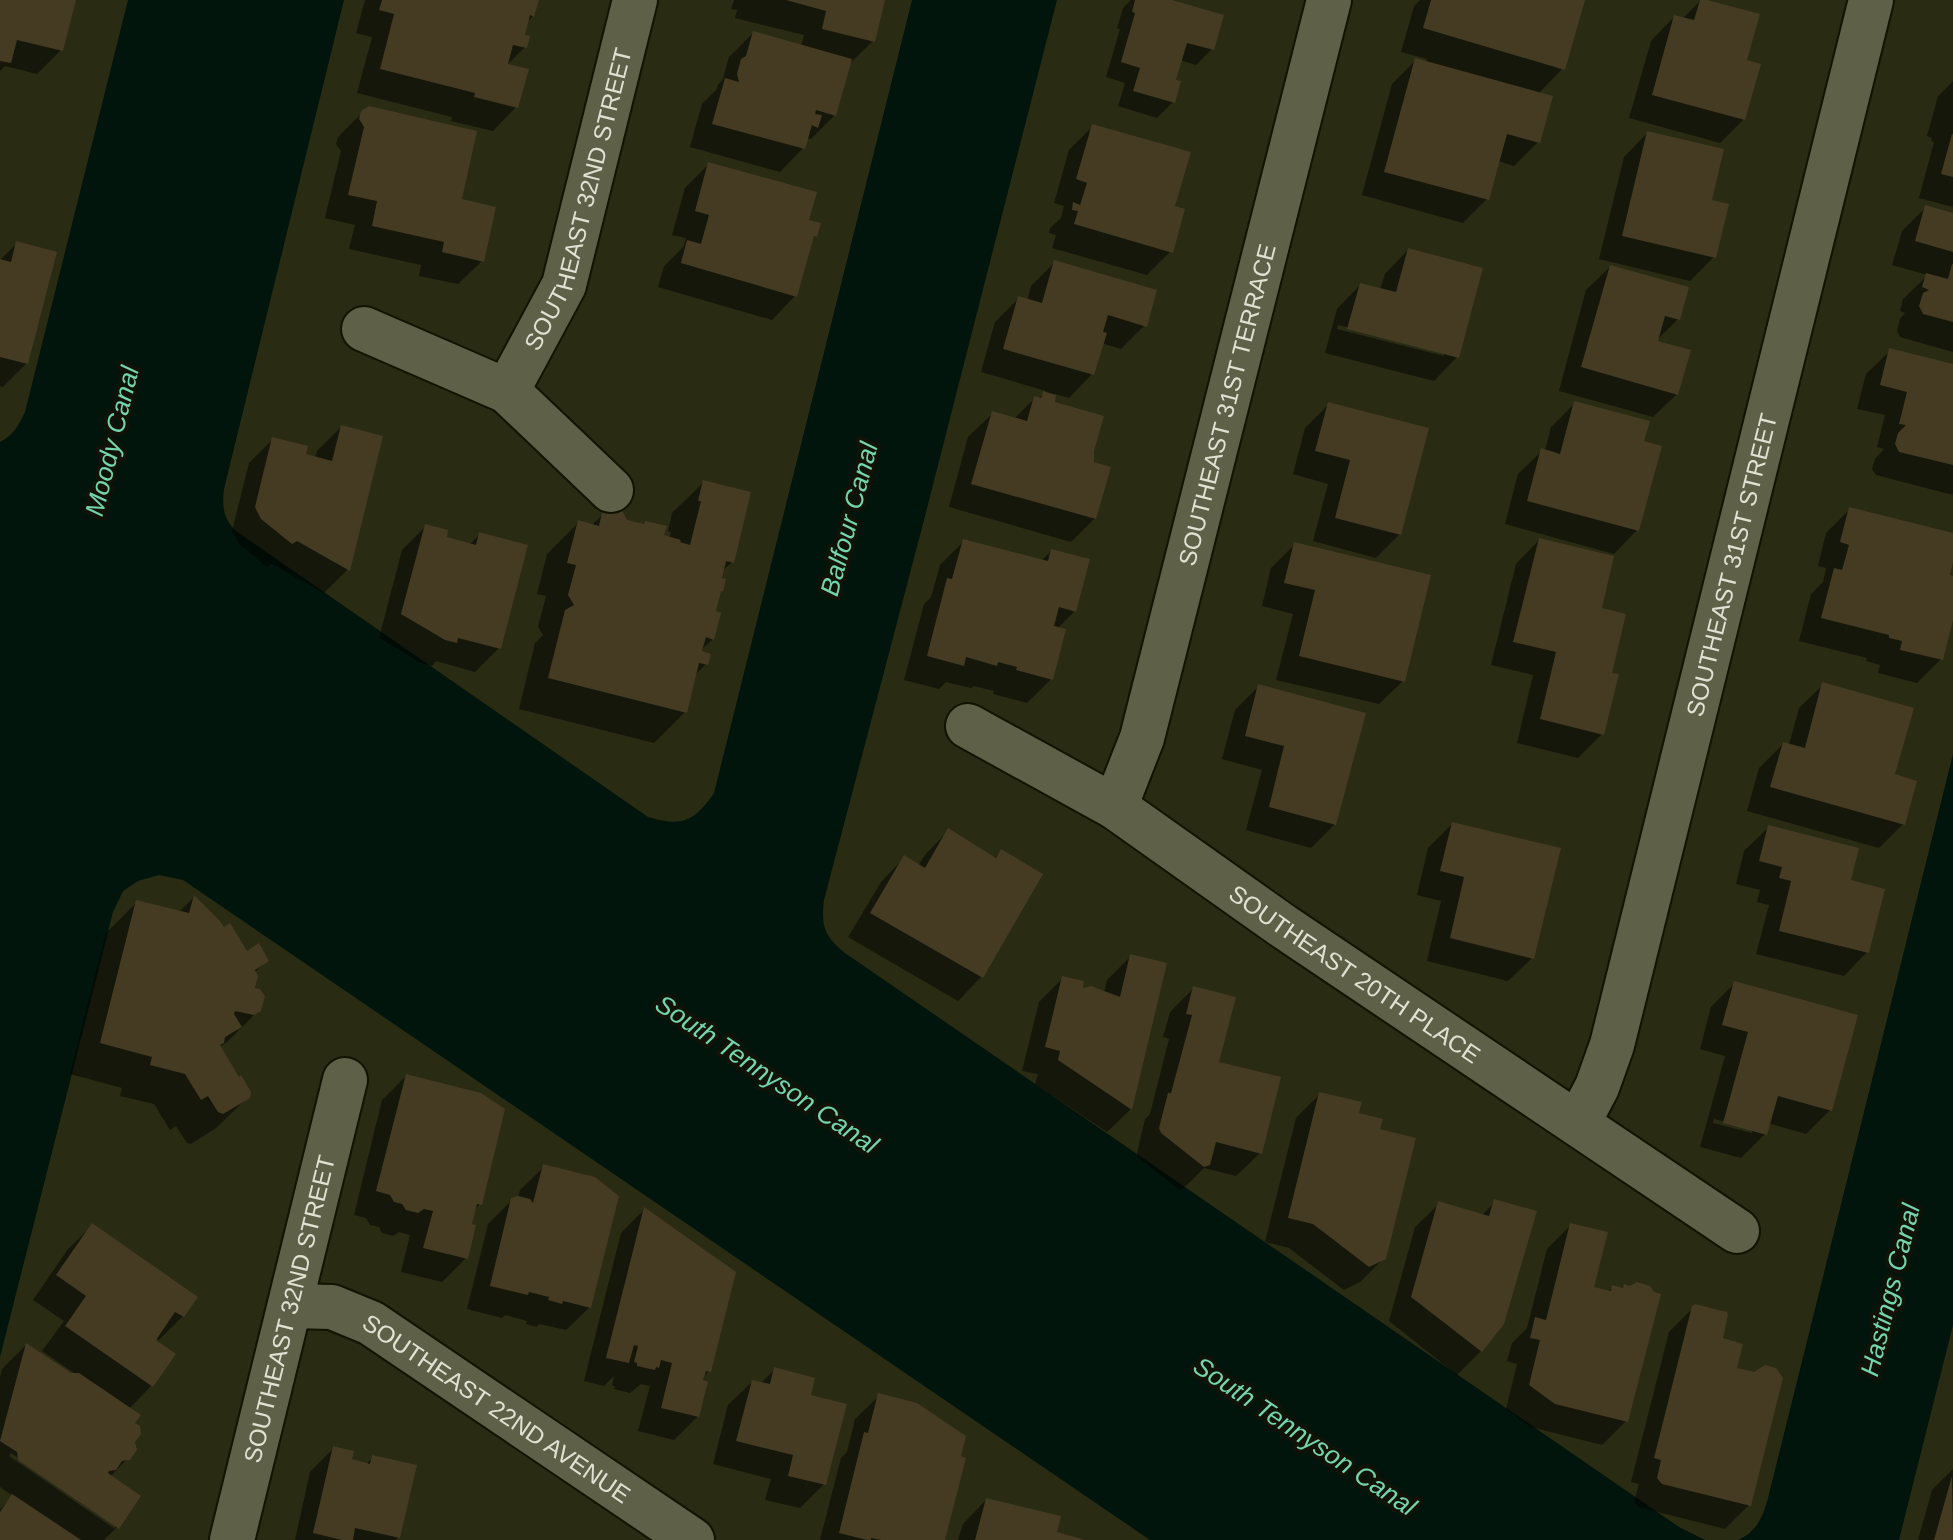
<svg xmlns="http://www.w3.org/2000/svg" width="1953" height="1540" viewBox="0 0 1953 1540" font-family="Arial,sans-serif">
  <rect width="100%" height="100%" fill="#292b13"/>
  <path fill="#02150c" d="M128,0H344L224,489C222,507 223,518 236,531L648,817C682,827 694,822 714,793L912,0H1057L924,520L824,900C821,926 824,936 845,953L1679,1527L1705,1540H1150L183,880L159,875L138,881L123,891L113,912L0,1357V442C13,436 19,425 25,412Z
    M1953,754V1325L1899,1540H1738C1757,1532 1763,1516 1768,1498Z"/>
  <path fill="#0007" fill-rule="evenodd" d="M0,0H74L61,50L37,74L5,66L0,71Z
    M365,0H537L533,16L526,23L522,36L525,47L506,66L516,107L493,131L451,121L452,117L357,93L372,37L356,33Z
    M734,0H883L873,41L848,65L835,115L811,139L806,138L803,148L780,172L690,147L702,104L717,89L718,85L723,79L729,57L753,33L801,46L804,35L735,18L737,10L731,9Z
    M1131,0H1165L1212,49L1196,65L1180,60L1174,81L1173,102L1157,118L1118,106L1125,83L1106,77L1120,29L1117,28L1123,8Z
    M1420,0H1582L1563,68L1538,94V142L1514,166L1498,161L1487,199L1463,223L1362,195L1392,84L1416,60L1426,63L1427,59L1401,52L1414,6Z
    M1701,0L1745,61L1744,119L1720,143L1629,118L1651,41L1674,17L1682,19Z
    M1953,81V207L1919,198L1934,142L1931,141L1932,138L1927,136L1938,96Z
    M362,113L460,200L482,261L458,284L419,276L421,265L349,249L355,225L325,218L341,151L336,144L338,137Z
    M1093,126L1173,207L1171,251L1147,275L1052,248L1056,235L1049,233L1050,228L1061,218L1064,206L1054,203L1069,150Z
    M1647,133L1710,202L1714,257L1690,281L1599,259L1624,157Z
    M709,164L807,222L815,236L810,241L795,296L772,320L658,287L664,266L684,246L686,238L672,235L685,188Z
    M1925,208L1953,215V352L1900,337L1897,331L1900,319L1905,313L1900,311L1903,299L1928,275L1892,265L1902,231Z
    M17,243L27,363L3,387L0,386V260Z
    M1408,250L1457,357L1434,381L1325,353L1337,309L1360,285L1380,290L1385,274ZM1338,325L1444,352V356L1337,329Z
    M1055,262L1145,325L1121,349L1101,343L1092,374L1069,398L1055,394L1052,403L1092,451L1095,518L1071,542L949,507L968,437L992,414L1013,420L1035,398L1038,399L1046,391L981,372L995,322L1019,298L1027,301L1031,286Z
    M1610,267L1678,319L1655,342L1677,394L1653,417L1559,391L1586,290Z
    M1890,351L1953,366V495L1876,475L1872,469L1875,459L1884,449L1877,447L1885,415L1857,409L1866,374Z
    M1575,403L1642,442L1637,530L1614,554L1505,524L1518,474L1542,451H1545L1551,427Z
    M1329,404L1400,534L1376,558L1313,541L1328,484L1293,474L1305,428Z
    M341,427L348,569L324,593L272,564L267,567L238,543L232,531L249,463L273,439L304,456L315,459L317,451Z
    M704,482L732,562L721,572V591L718,595L713,639L699,652L706,664L694,676L685,712L654,743L519,709L535,643L543,635L538,627L546,596L537,594L547,554L578,523L591,526L604,513L669,539L671,532L668,531L672,513Z
    M1850,509L1953,535V553L1947,577L1953,578V611L1941,659L1917,683L1878,673L1880,665L1866,661L1867,658L1799,641L1811,594L1823,582L1826,568L1818,566L1826,533Z
    M426,526L444,538L469,545L479,535L499,648L475,672L436,661L432,666L421,663L379,638L402,550Z
    M1539,540L1599,609L1610,674L1602,734L1578,758L1517,743L1533,675L1491,665L1516,564Z
    M964,541L1041,561L1051,551L1075,611L1057,629L1051,679L1027,703L993,694L994,691L974,686L971,688L946,682L939,689L904,680L924,604L931,597L940,565Z
    M1295,544L1403,681L1379,704L1276,680L1293,614L1262,606L1271,568Z
    M1823,685L1893,776L1903,824L1879,848L1747,811L1759,768L1783,744L1789,745L1799,708Z
    M1259,686L1335,824L1311,848L1246,830L1262,770L1222,759L1235,710Z
    M1452,824L1532,958L1508,981L1427,961L1441,901L1417,895L1428,848Z
    M1768,828L1849,882L1867,952L1844,976L1756,954L1769,905L1757,902L1760,890L1736,884L1744,851Z
    M948,831L994,859L1001,851L1041,874L981,977L958,1001L848,937L881,882L904,858L918,866L925,855Z
    M194,897L246,954L267,960L254,973L253,989L259,1010L227,1042L221,1046L217,1044L248,1097L216,1128L191,1144L187,1143L176,1126L170,1130L154,1104L120,1096L122,1088L70,1074L106,933L137,902L179,912Z
    M1131,956V1109L1107,1132L1035,1084L1038,1074L1022,1071L1039,1002L1063,978L1080,990L1104,993L1107,980Z
    M1735,983L1830,1110L1806,1134L1768,1123L1765,1134L1741,1158L1700,1147L1725,1056L1700,1049L1711,1007ZM1714,1119L1752,1129V1133L1713,1123Z
    M1194,988L1217,1063L1260,1153L1236,1176L1204,1168L1184,1188L1180,1190L1138,1157L1137,1153L1145,1119L1150,1114L1169,1039L1163,1037L1170,1012Z
    M406,1076L480,1204L474,1210L466,1258L442,1282L401,1272L410,1235L399,1232L393,1236L382,1233L379,1227L370,1225L366,1218L354,1215L382,1100Z
    M1320,1094L1357,1115L1378,1130L1384,1258L1360,1282L1344,1290L1289,1248L1265,1242L1296,1118Z
    M544,1167L590,1307L566,1330L539,1324L536,1327L526,1324L527,1321L505,1315L502,1318L467,1309L488,1224L512,1200L518,1198L520,1190Z
    M1495,1202L1502,1323L1481,1351L1457,1375L1389,1321L1415,1227L1439,1204L1481,1216Z
    M644,1210L709,1371L702,1378L698,1416L674,1440L638,1431L650,1386L641,1384L630,1393L614,1389L615,1386H612L614,1376L604,1386L584,1381L621,1233Z
    M1571,1225L1592,1288L1608,1292L1613,1287L1621,1289L1624,1286L1626,1421L1602,1445L1531,1427L1506,1409L1517,1364L1507,1361L1512,1343L1527,1328L1547,1249Z
    M92,1226L183,1316L159,1340L155,1337L153,1341L173,1355L151,1386L129,1409L132,1423L133,1442L128,1458L110,1477L117,1527L104,1540H0V1509L13,1496L0,1487V1378L2,1369L26,1345L70,1376L77,1375L42,1351L64,1321L33,1300L68,1249ZM11,1453L115,1524V1529L9,1456Z
    M1695,1306L1720,1340L1734,1369L1749,1505L1725,1529L1638,1507L1634,1502L1639,1484L1631,1482L1669,1332Z
    M775,1369L808,1396L824,1484L800,1508L765,1500L771,1479L713,1464L728,1405L752,1382L760,1384Z
    M879,1396L943,1540H820L841,1458L847,1452L855,1419Z
    M334,1448L349,1461L366,1465L373,1457L398,1537L396,1540H295L310,1472Z
    M1953,1469V1540H1918L1932,1490Z
    M986,1500L1054,1533L1080,1540H958L963,1524Z"/>
  <path fill="#453b23" d="M0,0H76L63,51L17,40L11,63L0,61Z
    M382,0H539L534,17L530,15L525,35L530,36L527,48L513,45L508,64L529,69L518,108L474,97L475,93L380,69L394,14L379,10Z
    M786,0H885L875,42L822,29L826,11Z
    M1135,0H1172L1224,15L1214,50L1187,43L1176,80L1181,81L1175,103L1133,91L1140,68L1121,62L1135,13L1132,12Z
    M1431,0H1585L1565,70L1423,28Z
    M1700,0H1707L1760,14L1747,60L1761,64L1745,120L1652,95L1674,15L1694,20Z
    M753,31L852,59L836,116L816,110L815,114L822,115L818,128L812,125L805,149L712,124L725,78L739,82L737,74L741,59L746,56Z
    M1415,58L1553,96L1540,143L1507,134L1489,200L1384,172Z
    M369,106L477,131L462,199L496,207L484,262L442,252L444,242L372,226L377,201L348,195L364,127L359,119L361,111Z
    M1092,124L1191,152L1175,206L1185,209L1173,253L1074,224L1078,211L1072,210L1073,202L1080,205L1087,183L1076,179Z
    M1647,131L1724,149L1712,200L1729,204L1716,258L1622,236Z
    M1952,134H1953V177L1941,174Z
    M708,162L817,192L809,220L821,223L817,237L814,236L797,297L681,263L687,240L701,244L709,215L695,211Z
    M1925,205L1953,213V252L1915,241Z
    M16,241L57,252L28,364L0,357V259L11,262Z
    M1408,248L1483,268L1459,358L1347,329L1360,283L1396,292Z
    M1054,260L1157,290L1147,327L1108,315L1103,332L1107,333L1094,375L1003,349L1018,296L1042,303Z
    M1952,264H1953V322L1923,314L1919,306L1923,293L1929,290L1922,287L1926,273L1948,279Z
    M1610,265L1689,287L1680,320L1665,316L1658,341L1691,350L1678,395L1581,367Z
    M1889,348L1953,364V465L1899,452L1895,444L1898,433L1906,425L1899,424L1907,392L1880,385Z
    M1043,391L1056,395L1055,402L1104,416L1094,451V462L1111,467L1096,519L971,484L992,411L1027,421L1034,396L1041,398Z
    M1574,401L1650,421L1644,441L1662,446L1639,531L1527,501L1541,448L1560,454Z
    M1328,402L1429,428L1401,535L1335,518L1350,460L1315,451Z
    M341,425L383,436L350,571L297,541L292,544L261,519L255,507L272,437L308,446L306,454L332,461Z
    M703,480L751,492L734,563L726,561L722,578L726,579L723,592L721,591L716,611L721,613L714,640L706,637L702,651L711,654L708,665L699,663L687,713L548,678L565,610L574,605L568,595L576,565L567,563L578,520L599,526L602,512L611,507L622,510L627,520L644,524L645,521L667,526L664,535L681,540L680,542L690,545L701,501H698Z
    M1849,507L1953,533V562L1950,575L1953,576V620L1943,660L1900,650L1902,641L1889,638V635L1821,618L1834,568L1842,570L1849,545L1840,542Z
    M425,524L448,530L447,537L476,545L479,532L528,545L501,649L458,638L457,643L445,640L401,614Z
    M1539,538L1614,556L1602,608L1626,614L1612,673L1619,674L1604,735L1540,719L1556,652L1513,642Z
    M963,539L1048,561L1051,549L1090,559L1076,612L1059,607L1054,626L1066,629L1053,680L1016,670L1017,667L998,662L997,666L966,657L964,666L927,656L947,578L952,579Z
    M1294,542L1431,575L1405,682L1299,656L1315,590L1284,583Z
    M1822,682L1914,708L1895,774L1917,781L1905,825L1770,787L1783,742L1805,748Z
    M1258,684L1366,713L1336,825L1269,807L1284,746L1245,736Z
    M1452,822L1561,848L1534,959L1450,938L1464,877L1440,871Z
    M1768,825L1859,848L1851,880L1885,889L1869,953L1779,931L1791,881L1779,878L1782,867L1759,861Z
    M948,828L996,858L1001,849L1043,874L983,978L870,913L904,855L925,868Z
    M194,895L220,921L224,927L230,923L247,951L259,943L269,961L255,970L258,976L255,988L260,989L265,996L261,1011L254,1015L235,1011L234,1014L242,1027L225,1037L224,1043L220,1045L239,1077L241,1075L251,1092L250,1098L223,1114L218,1112L208,1096L201,1100L185,1074L150,1065L152,1057L100,1043L136,900L189,913Z
    M1130,954L1167,963L1132,1110L1058,1060L1060,1051L1045,1047L1062,976L1084,981L1083,988L1091,986L1120,997Z
    M1734,981L1858,1015L1832,1111L1778,1096L1767,1135L1723,1123L1748,1032L1722,1025Z
    M1193,986L1236,997L1219,1062L1281,1077L1262,1154L1216,1142L1210,1165L1204,1167L1161,1133L1159,1128L1168,1093H1171L1192,1015L1186,1014Z
    M406,1074L481,1093L505,1109L482,1205L477,1204L472,1224L476,1225L468,1259L423,1248L433,1211L424,1209L418,1213L406,1210L402,1204L394,1202L390,1195L376,1191Z
    M1319,1092L1362,1102L1359,1113L1383,1119L1380,1129L1416,1138L1386,1259L1369,1267L1313,1224L1288,1218Z
    M543,1164L595,1177L619,1196L591,1308L563,1301L562,1304L548,1300L549,1297L529,1292L528,1295L490,1286L511,1198L518,1196L530,1199L533,1203Z
    M1494,1199L1537,1211L1504,1324L1482,1352L1411,1297L1438,1201L1489,1216Z
    M644,1207L736,1272L711,1372L706,1371L703,1380L708,1382L699,1417L661,1408L672,1363L661,1360L659,1368L656,1367L655,1370L637,1366V1363L634,1362L638,1346L634,1345L629,1363L606,1358Z
    M92,1223L198,1297L184,1317L175,1312L156,1340L176,1354L153,1387L65,1326L86,1296L56,1275Z
    M1570,1223L1608,1232L1594,1287L1611,1291L1612,1285L1623,1288L1624,1284L1630,1286L1637,1282L1650,1286L1654,1292L1661,1294L1628,1422L1555,1404L1529,1385L1540,1340L1530,1338L1535,1317L1546,1320Z
    M1695,1304L1727,1312L1728,1315L1723,1338L1743,1344L1737,1368L1754,1372L1765,1365L1776,1368L1783,1378L1751,1506L1662,1484L1657,1478L1661,1460L1654,1458L1692,1306Z
    M26,1343L71,1373H79L141,1415L135,1423L140,1426L141,1434L135,1442L137,1450L130,1460L122,1461L116,1470L109,1471L108,1473L141,1496L119,1529L18,1460L17,1452L0,1441Z
    M774,1367L815,1378L811,1395L847,1404L826,1485L788,1476L793,1455L736,1441L752,1380L770,1384Z
    M878,1393L917,1403L966,1436L961,1456L966,1458L945,1540H881L871,1538V1540H867L839,1533L864,1432L868,1433Z
    M333,1446L354,1451L352,1459L370,1464L372,1455L417,1465L400,1538L355,1528L353,1540H342L313,1533Z
    M1952,1476L1953,1540H1934Z
    M12,1494L81,1540H0V1512Z
    M986,1498L1061,1516L1057,1532L1085,1540H975Z"/>
  <g fill="none" stroke-linecap="round" stroke-linejoin="round">
    <defs>
      <g id="minor">
        <path d="M364,329L507,391"/>
        <path id="s1" d="M611,490L507,391L564,285L635,0"/>
        <path id="s2" d="M968,726L1115,807L1283,926L1737,1231"/>
        <path id="s3" d="M1115,807L1142,738L1329,0"/>
        <path id="s4" d="M1578,1123L1597,1087L1612,1045L1871,0"/>
        <path id="s5" d="M290,1306L332,1307L371,1323L692,1540"/>
        <path id="s6" d="M232,1540L345,1080"/>
      </g>
    </defs>
    <use href="#minor" stroke="#121300" stroke-width="48"/>
    <use href="#minor" stroke="#5e6147" stroke-width="44"/>
  </g>
  <g text-anchor="middle" dominant-baseline="central" stroke-width="8" stroke-linejoin="round" paint-order="stroke">
    <g font-size="24" fill="#e0e2d3" stroke="#121308">
      <text stroke="none"><textPath href="#s1" startOffset="350">SOUTHEAST 32ND STREET</textPath></text>
      <text stroke="none"><textPath href="#s3" startOffset="418">SOUTHEAST 31ST TERRACE</textPath></text>
      <text stroke="none"><textPath href="#s4" startOffset="580">SOUTHEAST 31ST STREET</textPath></text>
      <text stroke="none"><textPath href="#s2" startOffset="460">SOUTHEAST 20TH PLACE</textPath></text>
      <text stroke="none"><textPath href="#s6" startOffset="238">SOUTHEAST 32ND STREET</textPath></text>
      <text stroke="none"><textPath href="#s5" startOffset="236">SOUTHEAST 22ND AVENUE</textPath></text>
    </g>
    <g font-size="26" font-style="italic" fill="#74d6ad" stroke="#121308">
      <text transform="translate(112 441) rotate(-76)">Moody Canal</text>
      <text transform="translate(849 519) rotate(-75)">Balfour Canal</text>
      <text transform="translate(767 1074) rotate(34)">South Tennyson Canal</text>
      <text transform="translate(1890 1290) rotate(-76)">Hastings Canal</text>
      <text transform="translate(1305 1436) rotate(34)">South Tennyson Canal</text>
    </g>
  </g>
</svg>
